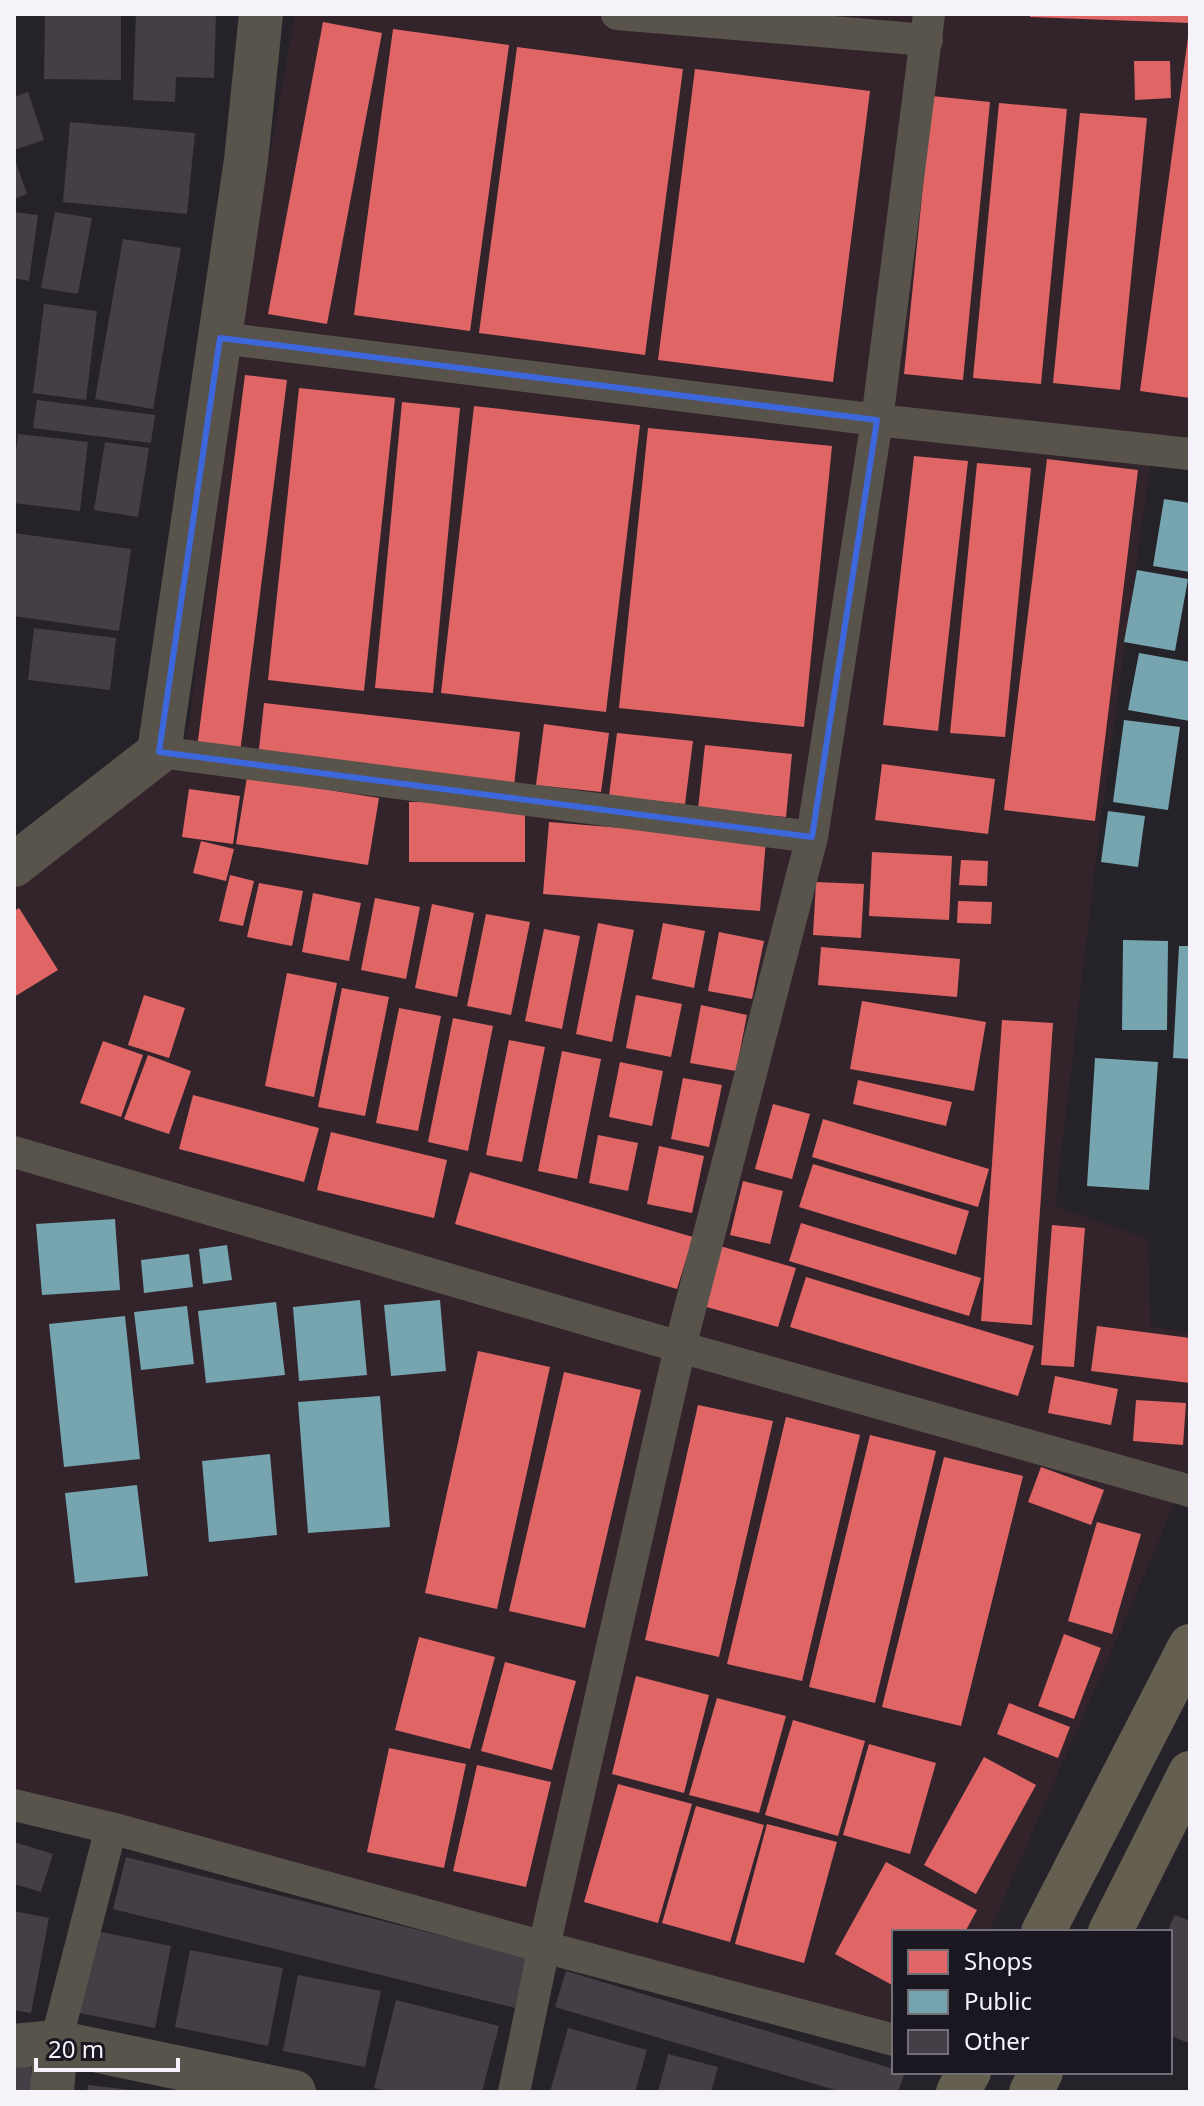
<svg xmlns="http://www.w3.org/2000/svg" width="1204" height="2106" viewBox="0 0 1204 2106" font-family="'Noto Sans',sans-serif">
  <rect width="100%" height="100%" fill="#252329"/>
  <path fill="#33242c" d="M295,14H1190V470L1150,466L1101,819L1055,1206L1148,1239L1151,1327L1190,1332V1461L1154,1553L989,1932H894V2052L14,1816V879L186,747L243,306Z"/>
  <path fill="#e06666" d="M1030,14H1190V23L1030,17Z
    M323,22L382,33L327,324L268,314Z
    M393,29L509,45L470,331L354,315Z
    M1188,37H1190V398L1140,391Z
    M517,47L683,69L645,355L479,333Z
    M1134,61H1170L1171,98L1135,100Z
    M695,69L870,91L833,382L658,360Z
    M932,96L990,102L963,380L904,374Z
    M999,103L1067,109L1041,384L973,378Z
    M1080,113L1147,118L1120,390L1053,383Z
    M245,375L287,380L240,753L197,748Z
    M299,388L395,398L364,691L268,680Z
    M402,402L460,408L433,693L375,688Z
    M474,406L640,425L606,712L441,693Z
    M648,428L832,446L804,727L619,708Z
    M914,456L968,461L938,731L883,725Z
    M1047,459L1138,470L1095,821L1004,810Z
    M977,463L1031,468L1005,737L950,733Z
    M264,703L520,732L514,786L258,758Z
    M544,724L609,733L601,792L536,785Z
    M617,733L693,741L685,804L609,796Z
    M705,745L792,754L786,817L698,809Z
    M882,764L995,779L988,834L875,820Z
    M247,777L379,798L368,865L236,844Z
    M189,789L240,796L233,844L182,837Z
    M409,802L525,803V862H409Z
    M549,822L766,840L760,911L543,894Z
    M201,841L234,849L226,881L193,873Z
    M872,852L952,856L949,920L869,916Z
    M961,860L988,861L987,886L959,885Z
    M230,875L254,881L243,926L219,921Z
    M816,882L864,884L861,938L813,935Z
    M259,883L303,891L292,946L247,937Z
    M313,893L361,903L349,961L302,952Z
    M375,898L420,907L406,979L361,970Z
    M958,901L992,902L991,924L957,923Z
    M432,904L474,913L457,997L415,988Z
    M19,908L58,970L14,997V911Z
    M486,914L530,922L511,1015L467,1006Z
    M598,923L634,930L612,1042L576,1034Z
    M663,923L705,931L694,988L652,979Z
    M544,929L580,936L562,1029L525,1021Z
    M719,932L764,941L752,999L708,991Z
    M821,947L960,959L957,997L818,985Z
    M287,973L337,983L314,1097L265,1086Z
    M342,988L389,997L365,1116L318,1107Z
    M144,995L185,1008L169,1058L128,1045Z
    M636,995L682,1004L671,1057L626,1048Z
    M862,1001L986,1022L974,1091L850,1069Z
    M701,1005L747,1015L736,1071L690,1063Z
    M399,1008L441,1016L418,1131L376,1123Z
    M453,1018L493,1026L468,1151L428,1142Z
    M1002,1020L1053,1023L1032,1325L981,1321Z
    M509,1040L545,1047L522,1162L486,1155Z
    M103,1041L143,1055L121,1117L80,1103Z
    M562,1051L601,1059L577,1179L538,1171Z
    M148,1055L191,1071L169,1134L124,1119Z
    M620,1062L663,1071L652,1126L609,1117Z
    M683,1078L722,1085L709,1147L671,1139Z
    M858,1080L952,1102L946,1126L853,1104Z
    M193,1095L319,1128L304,1182L179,1149Z
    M773,1104L810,1114L792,1179L755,1169Z
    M823,1119L989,1169L978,1207L812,1157Z
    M331,1132L447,1160L434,1218L317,1190Z
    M598,1135L638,1143L628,1191L589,1183Z
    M659,1146L704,1156L692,1213L647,1204Z
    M813,1164L969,1211L956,1255L799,1207Z
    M470,1172L693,1237L677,1289L455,1224Z
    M743,1181L783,1191L770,1244L730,1235Z
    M801,1223L981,1278L969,1316L789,1261Z
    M1052,1225L1085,1228L1074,1367L1041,1365Z
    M720,1246L796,1268L778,1327L703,1306Z
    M806,1277L1034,1346L1018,1396L790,1327Z
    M1097,1326L1190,1338V1383L1091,1371Z
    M478,1351L550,1367L497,1609L425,1593Z
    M564,1372L641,1390L585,1628L509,1611Z
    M1055,1376L1118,1389L1111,1425L1048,1413Z
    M1136,1400L1186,1403L1183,1445L1133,1441Z
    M698,1405L773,1421L719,1657L645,1640Z
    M786,1417L860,1435L802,1681L727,1664Z
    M870,1435L936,1451L875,1703L809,1687Z
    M944,1457L1023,1476L961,1726L882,1707Z
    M1041,1467L1104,1490L1091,1525L1028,1502Z
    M1097,1522L1141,1534L1112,1634L1068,1621Z
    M1064,1634L1101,1648L1074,1719L1038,1706Z
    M419,1637L495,1657L470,1749L395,1730Z
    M505,1662L576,1681L552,1770L481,1751Z
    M636,1676L709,1695L684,1793L612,1774Z
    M717,1698L786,1716L759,1813L689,1795Z
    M1009,1703L1070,1727L1058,1758L997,1734Z
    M793,1720L865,1741L838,1836L765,1815Z
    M869,1744L936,1763L910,1854L843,1835Z
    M389,1748L466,1764L444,1868L367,1852Z
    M984,1757L1036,1785L976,1894L924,1865Z
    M477,1765L551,1782L526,1887L453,1871Z
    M618,1784L692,1804L658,1923L584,1902Z
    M696,1806L764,1825L730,1942L662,1923Z
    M767,1824L837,1842L804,1963L735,1944Z
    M886,1862L977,1910L965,1932H894V1986L835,1954Z"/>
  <path fill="#76a5af" d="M1164,499L1190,503V572L1153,566Z
    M1137,570L1188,579L1175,651L1124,642Z
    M1139,653L1190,662V721L1128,710Z
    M1124,720L1180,727L1168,810L1113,802Z
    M1108,811L1145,816L1138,867L1101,862Z
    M1123,940L1168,941L1167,1030H1122Z
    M1179,946H1190V1059L1173,1058Z
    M1095,1058L1158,1062L1149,1190L1087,1186Z
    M115,1219L120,1290L42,1295L36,1224Z
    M227,1245L232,1280L203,1284L199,1249Z
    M189,1254L193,1287L144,1293L141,1260Z
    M360,1300L367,1375L299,1381L293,1307Z
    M440,1300L446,1371L391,1376L384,1305Z
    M276,1302L285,1375L206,1383L198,1311Z
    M187,1306L194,1364L141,1370L134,1312Z
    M125,1316L140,1459L64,1467L49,1324Z
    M380,1396L390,1527L308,1533L298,1402Z
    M270,1454L277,1535L209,1542L202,1461Z
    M137,1485L148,1576L75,1583L65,1493Z"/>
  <path fill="#453e46" d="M45,14H121V80L44,79Z
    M136,14H216L214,78L176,77L175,102L133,100Z
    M28,92L44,140L14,150V97Z
    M70,122L195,133L187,214L63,202Z
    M14,157L27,194L14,199Z
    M14,212L38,215L29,281L14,278Z
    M55,212L92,218L78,294L41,288Z
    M123,239L181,248L153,409L95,399Z
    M44,304L97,311L86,400L33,393Z
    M37,400L155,415L151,443L33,428Z
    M18,434L88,442L80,511L14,503V470Z
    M105,442L149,448L138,517L94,510Z
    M14,533L131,549L119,631L14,616Z
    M34,628L116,638L110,690L28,680Z
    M14,1842L53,1854L41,1892L14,1884Z
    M126,1857L527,1957L515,2008L113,1909Z
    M14,1911L49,1918L31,2013L14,2010Z
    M1175,1915L1190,1921V2044L1170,2035V1932H1167Z
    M96,1931L171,1946L155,2028L79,2013Z
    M190,1950L283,1968L268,2046L175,2027Z
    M566,1971L894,2069V2072H905L898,2092H842L555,2007Z
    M298,1975L381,1991L365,2067L283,2051Z
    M396,2000L499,2026L482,2092H392L374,2088Z
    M568,2028L647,2050L635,2092H550Z
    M668,2054L718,2067L711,2092H658Z
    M14,2067H31V2092H14Z
    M88,2085L131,2090V2092H87Z"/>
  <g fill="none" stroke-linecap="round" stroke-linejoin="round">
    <path stroke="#58544c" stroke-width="32" d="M617,14L927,40
      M220,338L877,420L1190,454
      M159,752L812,837
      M14,1152L680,1347L1190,1491
      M14,1805L111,1828L544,1947L894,2040
      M56,2042L111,1828
      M514,2092L544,1947L680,1347L812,837L877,420L929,14"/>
    <path stroke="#58544c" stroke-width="44" d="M14,865L159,752L246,160L261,14
      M14,2046L56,2042L294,2092
      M52,2092L56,2042"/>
    <path stroke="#645f50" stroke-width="44" d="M1043,1932L1190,1646
      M1110,1932L1190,1773
      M958,2092L969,2072
      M1031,2092L1041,2072"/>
  </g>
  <path fill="none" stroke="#3d67dd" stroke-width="6" stroke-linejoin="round" d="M220,338L877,420L812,837L159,752Z"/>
  <rect width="1204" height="2106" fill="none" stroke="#f5f2fa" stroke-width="32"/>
  <rect x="892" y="1930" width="280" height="144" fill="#1b1721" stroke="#726f78" stroke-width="2"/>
  <rect x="908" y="1950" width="40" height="24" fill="#e06666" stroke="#726f78" stroke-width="2"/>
  <text x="964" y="1970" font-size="24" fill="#f5f2fa">Shops</text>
  <rect x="908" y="1990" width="40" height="24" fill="#76a5af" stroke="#726f78" stroke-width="2"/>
  <text x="964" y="2010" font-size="24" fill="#f5f2fa">Public</text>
  <rect x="908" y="2030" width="40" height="24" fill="#453e46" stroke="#726f78" stroke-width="2"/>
  <text x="964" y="2050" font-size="24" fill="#f5f2fa">Other</text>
  <path d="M36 2058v12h142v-12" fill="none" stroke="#f5f2fa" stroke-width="4"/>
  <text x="48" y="2058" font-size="24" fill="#f5f2fa" stroke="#1b1721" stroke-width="6" paint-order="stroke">20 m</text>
</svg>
